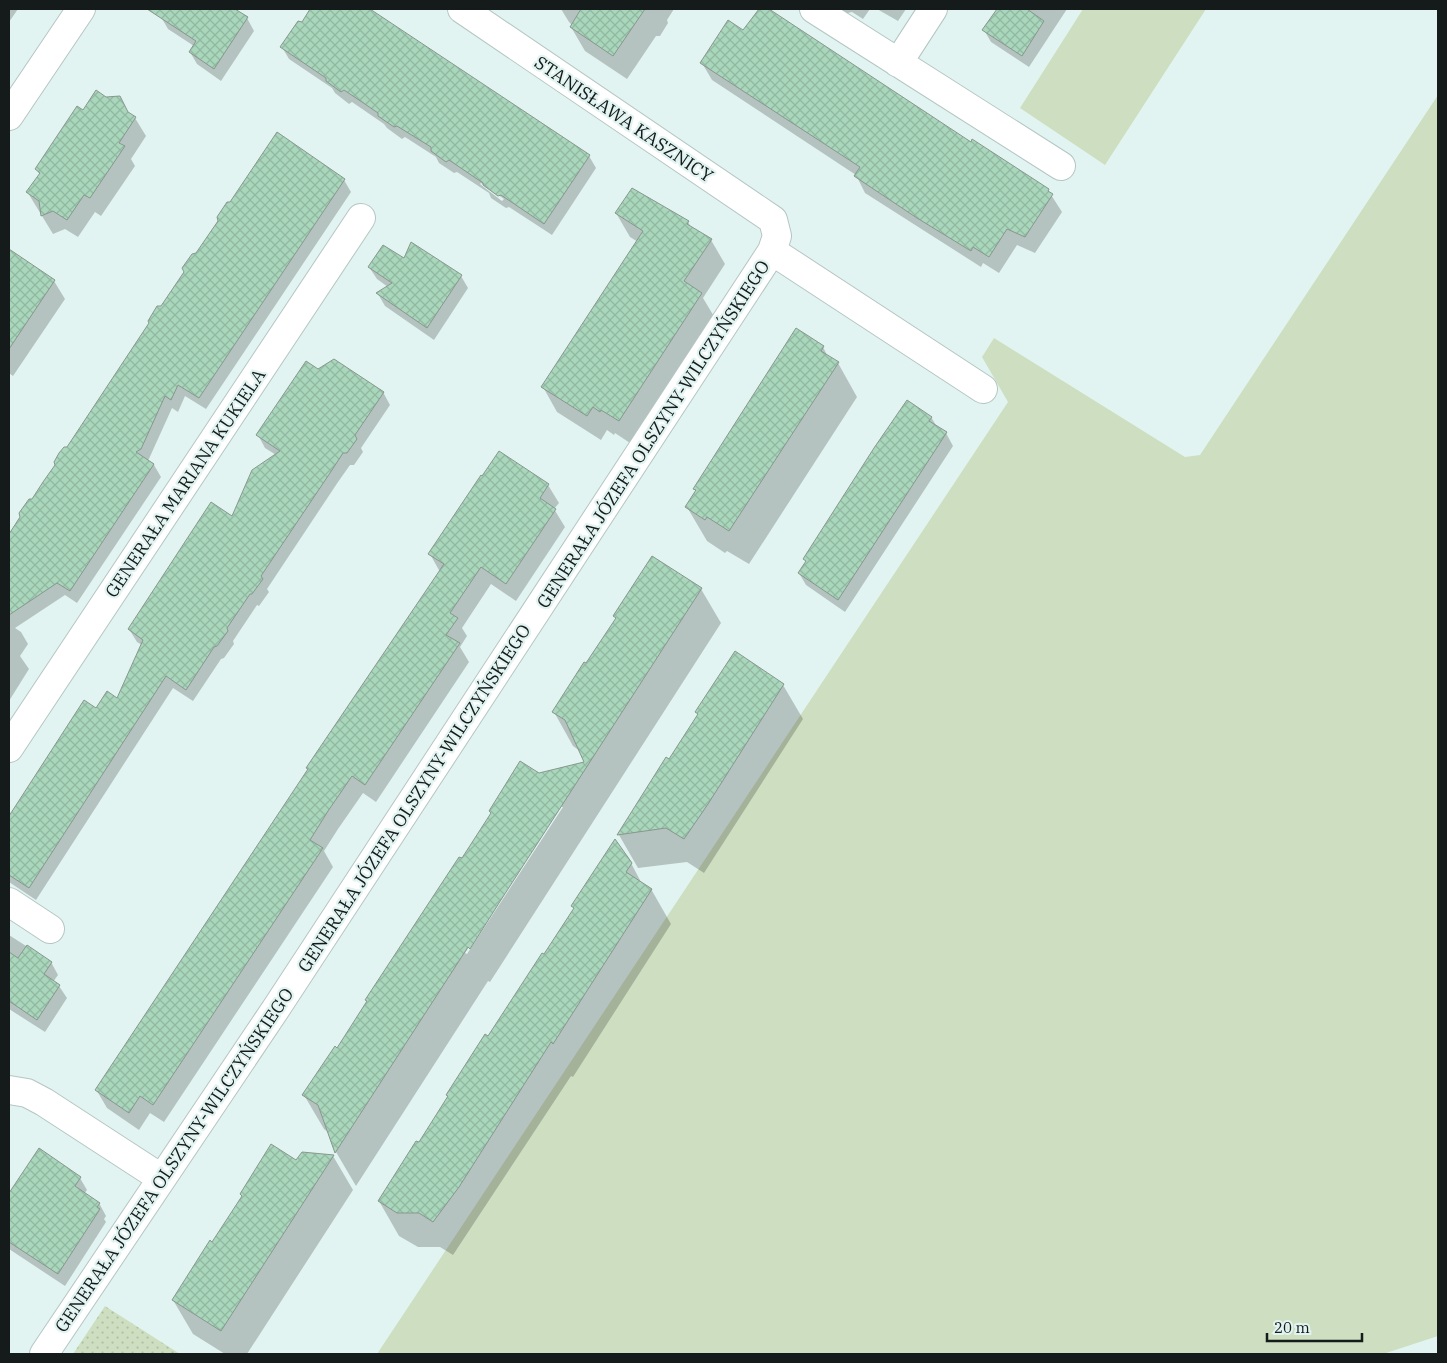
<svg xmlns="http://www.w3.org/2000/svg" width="1447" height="1363" viewBox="0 0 1447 1363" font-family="'IBM Plex Serif',serif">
  <defs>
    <pattern id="park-dots" width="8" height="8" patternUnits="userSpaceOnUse" patternTransform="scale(1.25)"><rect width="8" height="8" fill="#cddfc0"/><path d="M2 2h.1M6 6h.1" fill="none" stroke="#afbfa4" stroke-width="1.8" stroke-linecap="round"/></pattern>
    <pattern id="building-cross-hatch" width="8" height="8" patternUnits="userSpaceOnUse" patternTransform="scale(1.25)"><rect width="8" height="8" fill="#a9d7bc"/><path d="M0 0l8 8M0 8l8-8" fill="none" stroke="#91b8a1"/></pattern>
  </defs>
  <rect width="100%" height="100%" fill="#e2f4f1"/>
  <path fill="#cddfc0" d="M1083,9H1206L1105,165L1020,108Z
    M1438,95V1336L1383,1354H377L1008,402L982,357L994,338L1185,457L1200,455Z"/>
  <path fill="url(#park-dots)" d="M105,1306L180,1354H73Z"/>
  <path fill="#0003" fill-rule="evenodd" d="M9,9H18L9,22Z
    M163,9H233L247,18L254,31L221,81L197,64L190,52L194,46L168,29L161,17L165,10Z
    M313,9H330L332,12L334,9H369L589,156L596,168L552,235L509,207L506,208L491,198L489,193L457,172L454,173L439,163L436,157L405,137L402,139L387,128L384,124L352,102L349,104L335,93L332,88L289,59L282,47ZM481,183L504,199L502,201L485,188L480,184Z
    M561,9H674L667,20L668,23L660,36H656L627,79L585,51L571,27L572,25L569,22Z
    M760,9H766L971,143L1048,190L1062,212L1035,253L1017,245L999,273L983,263L981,267L865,193L856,175L712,80L702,63L743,32Z
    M841,9H870L863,19L852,12L844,14Z
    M877,9H906L898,21Z
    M998,9H1067L1029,67L991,42L984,30Z
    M83,111L128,113L135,118L146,136L131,159L135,166L101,216L95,212L78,237L65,229L53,234L28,193L40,175L36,169Z
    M344,180L351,192L206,409L185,396L178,412L172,408L148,461L154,465L161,477L77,603L65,595L15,628L21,632L28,644L20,656L29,669L9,701V537L161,308Z
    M616,213L688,222L691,227L711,240L725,264L703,298L715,318L633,445L615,433L614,435L607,430L601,440L557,412L543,387L638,242L630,237Z
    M9,250L54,281L65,299L13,376L9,373Z
    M405,260L461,276L468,288L434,340L385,306L378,294L388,287L377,279L369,267Z
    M823,347L828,357L838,363L857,397L749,564L727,551L725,553L707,541L687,507L696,492L695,489Z
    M318,371L383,392L390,405L361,448L363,452L354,465H350L338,482L267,589L269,592L259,606L257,605L233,641L234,644L224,658L221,659L193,701L173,688L36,900L9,882V818L84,702L96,710L118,700L142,645L137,642L129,629L232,518L276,455L265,448L258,435Z
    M931,417L937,427L946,433L953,446L845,612L806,585L799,573L806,562L804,559Z
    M548,485L559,503L554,509L565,527L516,601L491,584L462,628L467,636L460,647L469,662L376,802L363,793L338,829L324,851L333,867L164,1122L150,1113L139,1130L107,1108L97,1091L440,572L430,554Z
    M701,589L721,623L490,982L488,981L356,1186L336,1152L329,1133L324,1129L304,1095L337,1050L368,1002L366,1000L462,860L539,774L585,763L580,751L573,746L554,712L616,619L615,616ZM560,807H563L467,954L465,953Z
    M783,685L803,719L704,873L687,862L638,868L619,835L669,761Z
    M631,863L642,884L651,889L671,924L573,1077L571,1076L453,1255L440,1247H418L399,1236L379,1201L420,1144L449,1098L447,1095L544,956L574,909L573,906Z
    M9,935L51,962L58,975L53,982L59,986L67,998L45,1032L9,1009Z
    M39,1150L80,1178L87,1190L84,1194L99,1203L106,1216L104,1219L106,1222L65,1286L9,1249V1195Z
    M333,1156L353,1190L247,1354H225L193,1334L173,1300L212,1244L296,1162Z"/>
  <path fill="url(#building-cross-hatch)" stroke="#89978e" d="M147,9H235L248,17L214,69L189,52L196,41Z
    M310,9H370L590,155L544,224L501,195L498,196L483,185V183L449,160L446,162L431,151V147L397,126L394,127L378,116V113L362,102L344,90L341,92L326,81V78L280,47L298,21L302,22Z
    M581,9H645L613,56L570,27Z
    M759,9H769L971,142L972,139L1049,189L1048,191L1053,194L1025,237L1007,229L989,257L973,247L971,251L917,218L854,176L860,167L700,63L728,20L743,30Z
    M997,9H1027L1044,21L1022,56L982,30Z
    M96,90L106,97L120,96L128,112L136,117L119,143L125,146L90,198L84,195L67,220L53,211L41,216L39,201L26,192L40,173L35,169L77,106L83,110Z
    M277,132L345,179L199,398L178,385L171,400L165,396L141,449L136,452L154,464L70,591L57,583L9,615V534L20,517L19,513L29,499H32L43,482L55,465L54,462L59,453L64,447H67L149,323L148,321L157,306H161L184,272L182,268L192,254L196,253L218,221L217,217L227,202H230Z
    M632,188L689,221L687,224L712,239L684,281L702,293L619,421L601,410L600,412L593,407L587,416L541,387L643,231L615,213Z
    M411,242L462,275L427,328L376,293L392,283L368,267L383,245L404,258Z
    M9,249L55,280L9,349Z
    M796,328L824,346L821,351L839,362L729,531L707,517L705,520L685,507L696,490L693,489Z
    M334,359L384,392L355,435L357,439L347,453H343L332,470L261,576L263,579L252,594H250L227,628L228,631L217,646L214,647L186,690L166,676L29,888L9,875V816L84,700L96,708L107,691L117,698L143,640L128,629L211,502L232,516L252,470L280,451L256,435L306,361L318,369Z
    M907,400L932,417L929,421L947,432L838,600L798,573L806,561L803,559L874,448Z
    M499,451L549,484L540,498L556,509L506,584L481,567L450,613L458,618L446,635L460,643L365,785L352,776L328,811L310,840L323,848L153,1105L140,1096L129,1113L95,1090L308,769L306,768L444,564L428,554L481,475L482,476Z
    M652,556L702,588L499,903L470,949L468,947L335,1153L318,1105L302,1095L335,1046L337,1048L367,1001L365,1000L459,857L462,858L491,813L489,811L520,761L539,773L584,762L565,720L552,712L584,662L586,663L616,618L613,616Z
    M735,651L784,684L708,804L684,839L666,828L617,835L666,757L669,759L698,714L695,712Z
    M615,839L632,863L626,872L652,889L553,1044L551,1042L459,1187L433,1222L419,1213H397L378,1201L416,1141L419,1142L448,1096L446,1095L485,1034L488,1036L542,953L544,954L574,908L571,906Z
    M27,945L52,962L44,974L60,985L37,1020L9,1001V952L18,958Z
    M271,1144L296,1160L302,1152L334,1155L221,1331L172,1300L210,1240L212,1242L242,1196L240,1194Z
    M39,1148L81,1177L75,1186L100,1203L97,1207L100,1209L58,1274L9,1242V1193Z"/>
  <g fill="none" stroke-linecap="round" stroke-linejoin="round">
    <defs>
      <path id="minor" d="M814,9L1061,166
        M898,63L933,9
        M9,116L81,9
        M772,251L983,389
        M9,748L361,218
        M9,902L50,929
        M9,1090L27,1093L44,1102L161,1178
        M44,1354L277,1007L772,251L777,236L773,220L462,9"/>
    </defs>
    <use href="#minor" stroke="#b4c6c3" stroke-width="30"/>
    <use href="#minor" stroke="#fff" stroke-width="28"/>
  </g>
  <g text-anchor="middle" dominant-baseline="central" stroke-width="4.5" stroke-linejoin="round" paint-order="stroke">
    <g font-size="18" fill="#151b1a" stroke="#e2f4f1">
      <text transform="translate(624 119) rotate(34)">STANISŁAWA KASZNICY</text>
      <text transform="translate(653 434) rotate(-57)">GENERAŁA JÓZEFA OLSZYNY-WILCZYŃSKIEGO</text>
      <text transform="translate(185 483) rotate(-56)">GENERAŁA MARIANA KUKIELA</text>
      <text transform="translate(414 798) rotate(-57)">GENERAŁA JÓZEFA OLSZYNY-WILCZYŃSKIEGO</text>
      <text transform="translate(174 1160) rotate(-56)">GENERAŁA JÓZEFA OLSZYNY-WILCZYŃSKIEGO</text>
    </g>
  </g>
  <rect width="1447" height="1363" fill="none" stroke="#151b1a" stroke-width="20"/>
  <path d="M1267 1333v8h95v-8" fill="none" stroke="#151b1a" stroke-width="2.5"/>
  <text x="1274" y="1333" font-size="15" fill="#151b1a" stroke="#e2f4f1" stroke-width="4" paint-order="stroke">20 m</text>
</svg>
